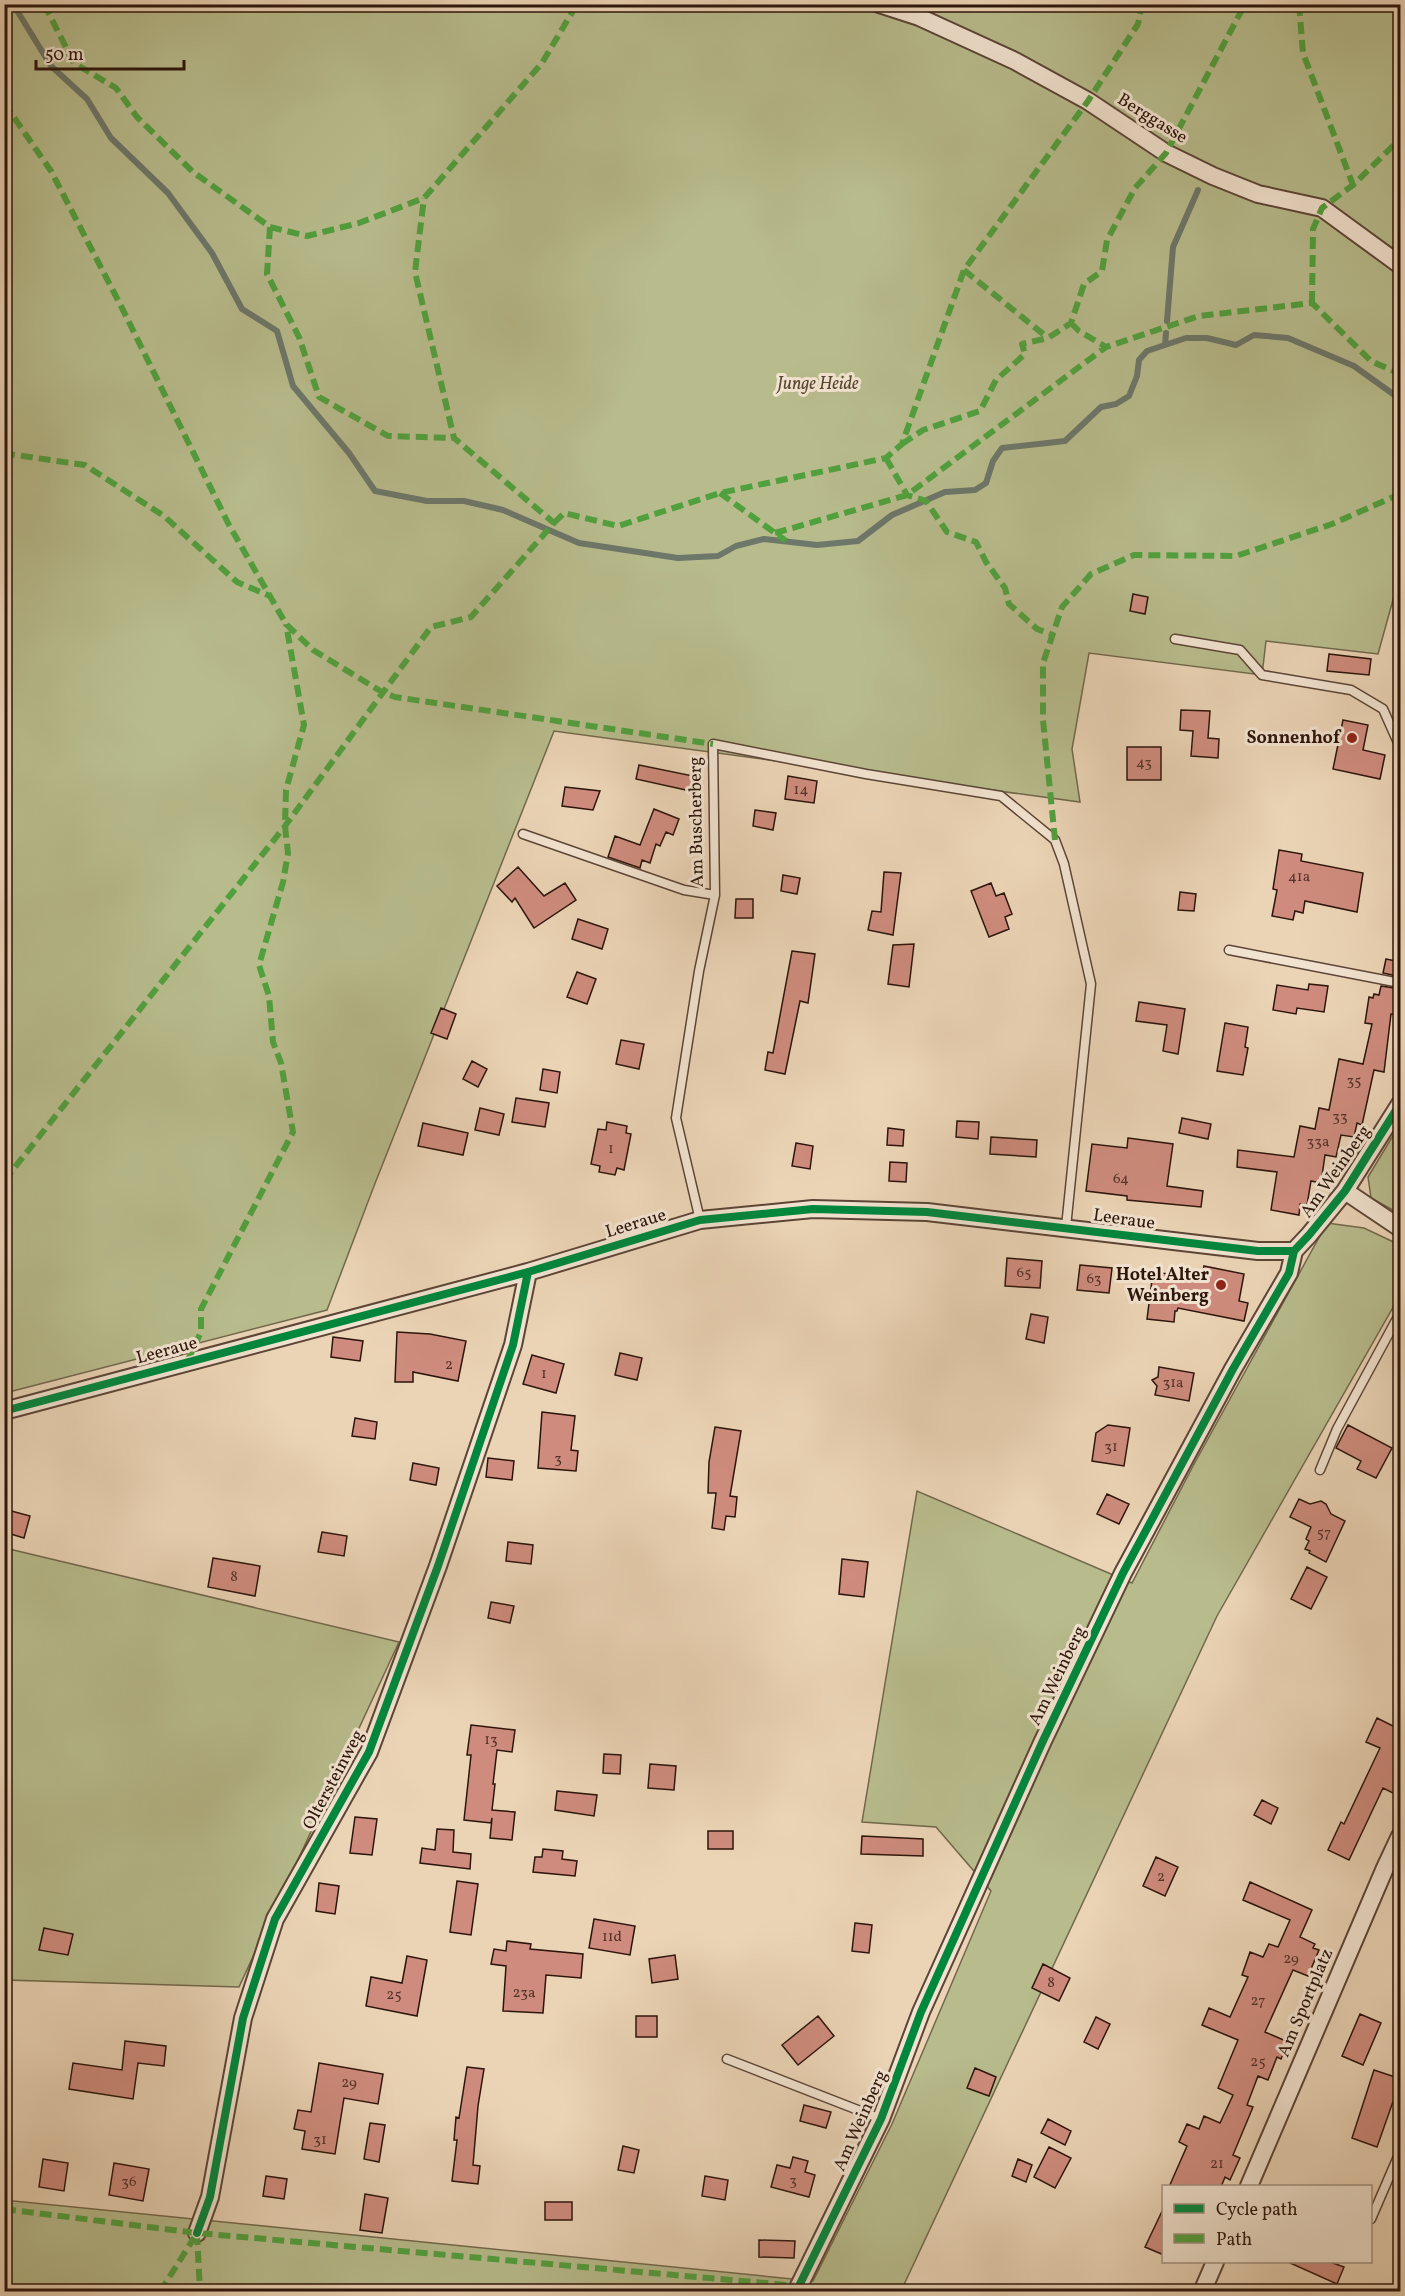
<svg xmlns="http://www.w3.org/2000/svg" width="1405" height="2296" viewBox="0 0 1405 2296" font-family="Vollkorn,serif">
  <rect width="100%" height="100%" fill="#ebd4b6"/>
  <filter id="stains"><feTurbulence type="fractalNoise" baseFrequency=".00333" numOctaves="4"/><feColorMatrix values="0 0 0 0 .2 0 0 0 0 .09 0 0 0 0 .02 0 0 0 .5 -.17"/></filter>
  <radialGradient id="worn" r=".72"><stop offset=".6" stop-color="#630" stop-opacity="0"/><stop offset="1" stop-color="#630" stop-opacity=".3"/></radialGradient>
  <path fill="#b8bc8d" stroke="#72684c" stroke-width="1.5" d="M5,5H1400V589H1396L1378,654L1266,641L1262,675L1089,653L1072,749L1080,802L554,731L374,1186L327,1310L5,1393Z
    M1400,1124V1214L1371,1198L1368,1177Z
    M1327,1223L1364,1228L1400,1245V1295L1217,1616L901,2291H5L4,2200L813,2281L892,2124L991,1891L936,1827L862,1822L917,1491L1132,1583L1193,1466Z
    M5,1548L399,1642L239,1987L5,1980Z"/>
  <g fill="none" stroke-linecap="round" stroke-linejoin="round">
    <path stroke="#6d776a" stroke-width="6" d="M13,4L51,66L87,99L111,138L168,193L212,253L242,309L277,331L293,386L349,453L375,491L427,501H464L503,510L579,543L678,558L718,556L736,546L764,539L817,545L858,541L892,515L945,492L975,490L986,483L993,461L1002,448L1065,441L1101,407L1116,404L1129,396L1137,376L1139,360L1147,351L1186,338H1207L1236,345L1254,335L1288,338L1354,366L1400,399
      M1167,321L1173,247L1198,190
      M1165,345L1166,333"/>
  </g>
  <path fill="#cf8c7e" stroke="#2c150b" stroke-width="1.5" d="M1133,594L1148,597L1145,614L1130,611Z
    M1329,654L1371,659L1369,675L1327,671Z
    M1181,710L1210,711L1208,738L1219,739L1218,758L1191,756L1193,731L1180,730Z
    M1343,720L1368,725L1363,750L1385,755L1380,779L1333,769Z
    M1127,747H1161V780H1127Z
    M639,765L698,777L695,792L636,779Z
    M788,776L817,781L814,803L785,799Z
    M565,787L600,791L593,810L562,806Z
    M654,809L679,819L673,835L666,832L660,846L656,844L650,863L642,860L640,868L608,857L615,836L640,845Z
    M755,810L776,813L773,830L753,826Z
    M1279,850L1302,854L1301,861L1363,873L1357,912L1305,901L1303,913L1295,911L1293,920L1272,916L1277,890L1273,889Z
    M518,867L544,896L565,883L576,900L534,928L515,898L512,902L497,886Z
    M884,872L901,873L893,935L868,930L872,911L881,912Z
    M783,875L800,878L797,894L781,891Z
    M991,883L996,896L1004,893L1012,914L1005,917L1009,929L989,937L971,891Z
    M1180,892L1196,894L1194,911L1178,910Z
    M736,899H753V918H735Z
    M578,919L608,929L602,949L572,939Z
    M914,944L909,987L888,984L893,945Z
    M792,951L815,954L808,1003L800,1001L785,1074L765,1070L768,1052L773,1053Z
    M1386,959L1401,962V977L1383,973Z
    M577,972L596,979L587,1004L567,997Z
    M1309,984L1328,986L1324,1012L1297,1008L1296,1014L1273,1010L1277,985L1308,990Z
    M1381,986L1401,989V1000L1398,1015L1391,1014L1384,1072L1374,1070L1362,1125L1357,1123L1354,1137L1341,1135L1336,1157L1325,1155L1321,1183L1311,1181L1307,1205L1300,1204L1299,1215L1271,1210L1277,1172L1237,1167L1238,1150L1294,1157L1300,1126L1315,1129L1319,1108L1329,1110L1339,1059L1363,1064L1372,1024L1365,1023L1369,997L1373,998L1374,994L1379,995Z
    M1139,1002L1185,1009L1178,1054L1163,1051L1167,1025L1136,1021Z
    M441,1008L456,1014L447,1039L431,1033Z
    M1225,1023L1248,1027L1245,1047L1248,1048L1243,1075L1217,1071Z
    M621,1040L644,1044L639,1069L616,1064Z
    M472,1061L487,1069L478,1087L463,1079Z
    M543,1069L560,1072L557,1093L540,1090Z
    M516,1098L549,1103L545,1127L512,1122Z
    M480,1108L504,1114L499,1135L475,1130Z
    M1182,1118L1211,1124L1208,1139L1179,1133Z
    M957,1121L979,1122L978,1139L956,1137Z
    M607,1122L627,1126L626,1133L631,1134L624,1170L617,1168L615,1175L599,1172L600,1166L591,1164L598,1129L606,1130Z
    M423,1123L468,1133L463,1155L418,1146Z
    M888,1128L904,1130L903,1146L887,1145Z
    M991,1137L1037,1140L1036,1157L990,1154Z
    M1128,1138L1173,1144L1167,1186L1203,1191L1201,1207L1127,1200V1196L1086,1191L1092,1144L1127,1148Z
    M796,1143L813,1146L810,1169L792,1166Z
    M890,1162L907,1163L906,1182L889,1181Z
    M1007,1258L1042,1261L1040,1288L1005,1286Z
    M1080,1265L1112,1268L1109,1293L1077,1290Z
    M1204,1266L1244,1274L1239,1301L1248,1303L1244,1321L1178,1308L1177,1311H1175L1174,1322L1147,1319L1153,1272L1202,1278Z
    M1031,1314L1048,1317L1044,1343L1026,1339Z
    M397,1332L430,1334L466,1341L458,1381L413,1372V1382H395Z
    M333,1337L363,1341L360,1361L331,1357Z
    M620,1353L642,1358L637,1380L615,1375Z
    M532,1355L564,1364L556,1393L523,1384Z
    M1159,1367L1194,1373L1189,1401L1155,1395L1157,1386L1152,1380L1158,1377Z
    M542,1412L575,1416L571,1450L578,1451L576,1471L538,1468Z
    M355,1418L377,1422L375,1439L352,1436Z
    M1108,1425L1130,1428L1124,1466L1092,1461L1096,1433Z
    M1348,1425L1392,1448L1376,1478L1357,1469L1361,1461L1336,1448Z
    M715,1427L741,1431L730,1496L737,1497L735,1517L726,1516L724,1530L712,1528L716,1493H708L709,1462Z
    M488,1458L514,1461L512,1480L486,1477Z
    M413,1463L439,1468L436,1485L410,1480Z
    M1107,1494L1129,1504L1119,1524L1097,1514Z
    M1299,1499L1310,1504L1321,1501L1326,1504L1331,1514L1345,1521L1326,1562L1309,1553L1310,1551L1305,1549L1309,1541L1306,1539L1311,1527L1290,1517Z
    M4,1509L30,1516L24,1538L4,1532Z
    M322,1532L347,1536L344,1556L318,1552Z
    M508,1542L533,1545L531,1564L506,1561Z
    M213,1558L260,1566L255,1596L208,1587Z
    M842,1559L868,1562L864,1597L839,1594Z
    M1307,1567L1327,1577L1311,1609L1291,1599Z
    M491,1602L514,1606L510,1623L488,1618Z
    M1377,1718L1401,1730V1782L1395,1794L1383,1788L1349,1860L1328,1850L1341,1822L1344,1824L1380,1748L1366,1742Z
    M471,1725L515,1730L512,1752L497,1750L493,1784H495L492,1810L515,1812L512,1840L490,1838L492,1818L491,1823L464,1820L471,1755H467Z
    M604,1754L621,1755L620,1774L603,1773Z
    M650,1764L676,1766L674,1790L648,1788Z
    M557,1791L597,1795L594,1816L555,1810Z
    M1262,1800L1278,1808L1271,1824L1254,1815Z
    M355,1817L377,1819L372,1855L350,1853Z
    M437,1829L454,1830L453,1852L471,1854L470,1869L420,1863L422,1848L435,1850Z
    M708,1831H733V1849H708Z
    M862,1836L923,1839V1856L861,1854Z
    M543,1849L563,1851L562,1859L577,1861L575,1876L533,1872L535,1857H542Z
    M1156,1857L1178,1867L1165,1896L1143,1886Z
    M457,1881L478,1884L471,1935L450,1932Z
    M1250,1882L1312,1910L1300,1937L1315,1944L1313,1948L1319,1950L1308,1976L1293,1970L1265,2032L1288,2042L1281,2059L1277,2057L1268,2080L1258,2076L1247,2105L1253,2107L1233,2155L1240,2158L1230,2180L1225,2177L1221,2187H1169L1187,2146L1179,2142L1187,2124L1199,2129L1204,2116L1220,2123L1233,2095L1218,2088L1238,2040L1202,2025L1209,2008L1230,2017L1248,1977L1242,1975L1250,1952L1263,1957L1269,1944L1278,1947L1290,1920L1243,1900Z
    M319,1883L339,1886L335,1914L316,1911Z
    M594,1919L635,1926L630,1955L589,1948Z
    M855,1923L872,1925L869,1953L852,1951Z
    M44,1928L73,1934L68,1955L39,1950Z
    M507,1941L531,1944L530,1949L583,1954L581,1978L546,1975L543,2013L503,2011L506,1966L491,1964L494,1949L506,1951Z
    M675,1955L678,1979L652,1983L649,1959Z
    M407,1956L427,1960L417,2016L366,2006L371,1977L402,1983Z
    M1043,1964L1070,1978L1059,2001L1032,1988Z
    M1360,2014L1381,2023L1363,2065L1342,2056Z
    M636,2016H657V2037H636Z
    M818,2016L834,2036L798,2065L782,2045Z
    M1096,2017L1110,2024L1098,2049L1084,2042Z
    M125,2041L166,2046L164,2066L138,2063L133,2099L69,2089L73,2063L122,2070Z
    M319,2063L383,2074L378,2104L344,2098L335,2154L302,2149L305,2131L294,2129L298,2110L311,2112Z
    M467,2067L484,2069L478,2106L473,2165L480,2166L478,2184L452,2181L457,2140H454L456,2117L459,2118Z
    M975,2068L996,2077L989,2096L967,2088Z
    M1374,2070L1401,2079L1377,2147L1352,2138Z
    M804,2105L831,2112L826,2128L800,2121Z
    M1048,2119L1071,2131L1065,2145L1041,2133Z
    M370,2123L385,2125L379,2162L364,2159Z
    M623,2146L639,2150L634,2173L618,2170Z
    M1049,2147L1071,2158L1055,2188L1034,2177Z
    M793,2157L808,2161L805,2172L815,2175L809,2197L771,2187L777,2165L790,2168Z
    M43,2159L68,2163L64,2191L39,2187Z
    M1018,2159L1032,2165L1026,2182L1012,2176Z
    M114,2163L149,2169L143,2201L109,2195Z
    M266,2176L287,2179L284,2199L263,2196Z
    M705,2176L728,2180L725,2200L702,2196Z
    M365,2194L388,2198L382,2233L360,2230Z
    M545,2202H572V2220H545Z
    M1164,2207V2255L1145,2247Z
    M759,2240L795,2241L794,2258L759,2257Z
    M1288,2262H1330L1344,2267L1337,2284Z"/>
  <g fill="none" stroke-linecap="round" stroke-linejoin="round">
    <defs>
      <path id="service" d="M1175,639L1240,650L1262,675L1351,690L1383,709L1400,747
        M523,834L684,890L715,895
        M1229,950L1400,983
        M700,1220L676,1118L699,971L715,895L713,744L866,774L1001,796L1055,840L1064,864L1091,984L1066,1227
        M1320,1470L1337,1429L1400,1313
        M727,2059L881,2119
        M1371,2219L1400,2152"/>
      <path id="minor" d="M879,4L919,17L1015,61L1088,101L1166,153L1213,176L1258,194L1322,208L1400,265
        M1345,1191L1400,1228
        M4,1411L528,1272L700,1220L813,1209L927,1212L1258,1251H1294
        M1249,2186L1385,1868L1400,1836
        M197,2233L210,2197L243,2018L275,1919L369,1752L438,1566L513,1345L528,1272
        M796,2292L881,2119L921,2012L1042,1743L1123,1573L1233,1369L1289,1273L1294,1251L1309,1235L1345,1191L1400,1104
        M1202,2292L1215,2262"/>
    </defs>
    <use href="#service" stroke="#5c4536" stroke-width="11"/>
    <use href="#minor" stroke="#5c4536" stroke-width="20"/>
    <use href="#service" stroke="#f2e3d0" stroke-width="8"/>
    <use href="#minor" stroke="#f2e3d0" stroke-width="16"/>
    <path stroke="#51a03e" stroke-width="6" stroke-dasharray="12 6" stroke-linecap="butt" d="M44,4L74,63L116,88L137,117L193,172L270,227L307,236L359,223L424,198L542,63L577,4
      M1299,4L1303,53L1353,185
      M4,103L51,171L121,306L229,525L286,624L313,650L382,692L395,697L713,744
      M270,227L267,274L299,337L319,397L388,436L454,438
      M964,270L1048,338
      M1312,303L1313,229L1322,208L1353,185L1400,139
      M1071,323L1079,331L1106,347
      M902,444L923,430L980,411L996,380L1025,354L1022,344L1048,338L1071,323L1084,284L1102,271L1107,240L1135,188L1166,153L1245,4
      M4,451L8,454L85,465L164,516L237,582L270,596
      M886,458L907,495L926,501L947,532L976,542L986,562L1005,588L1009,604L1037,629L1053,635
      M720,493L786,541
      M554,523L564,513L618,526L720,493L886,458L902,444L964,270L1088,101L1138,24L1142,4
      M775,533L907,495L1106,347L1199,316L1312,303L1371,361L1400,374
      M1055,840L1043,720V663L1062,607L1091,574L1134,555L1236,556L1332,524L1400,494
      M4,1181L285,826L431,627L471,617L554,523L454,438L415,272L424,198
      M187,1362L201,1332V1309L293,1132L281,1063L273,1042L269,996L259,965L283,882L288,853L285,826L286,790L304,725L286,624
      M4,2209L197,2233L799,2286
      M197,2233L200,2292
      M160,2292L197,2233"/>
    <defs>
      <path id="cycleway" d="M4,1411L528,1272L700,1220L813,1209L927,1212L1258,1251H1294
        M197,2233L210,2197L243,2018L275,1919L369,1752L438,1566L513,1345L528,1272
        M796,2292L881,2119L921,2012L1042,1743L1123,1573L1233,1369L1289,1273L1294,1251L1309,1235L1345,1191L1400,1104"/>
    </defs>
    <use href="#cycleway" stroke="#f2e3d0" stroke-width="11"/>
    <use href="#cycleway" stroke="#00873e" stroke-width="8"/>
  </g>
  <g fill="#8f2418" stroke="#f2e3d0" stroke-width="2">
    <circle cx="1352" cy="738" r="6"/>
    <circle cx="1221" cy="1285" r="6"/>
  </g>
  <g text-anchor="middle" dominant-baseline="central" stroke-width="6" stroke-linejoin="round" paint-order="stroke">
    <g font-size="15" fill="#553328">
      <text x="1144" y="763">43</text>
      <text x="801" y="790">14</text>
      <text x="1299" y="877">41a</text>
      <text x="1354" y="1081">35</text>
      <text x="1340" y="1117">33</text>
      <text x="1318" y="1142">33a</text>
      <text x="611" y="1149">1</text>
      <text x="1121" y="1179">64</text>
      <text x="1024" y="1273">65</text>
      <text x="1094" y="1279">63</text>
      <text x="449" y="1365">2</text>
      <text x="544" y="1374">1</text>
      <text x="1173" y="1383">31a</text>
      <text x="1111" y="1447">31</text>
      <text x="558" y="1459">3</text>
      <text x="1324" y="1533">57</text>
      <text x="234" y="1577">8</text>
      <text x="491" y="1740">13</text>
      <text x="1161" y="1877">2</text>
      <text x="612" y="1937">11d</text>
      <text x="1291" y="1959">29</text>
      <text x="1051" y="1983">8</text>
      <text x="524" y="1993">23a</text>
      <text x="394" y="1995">25</text>
      <text x="1258" y="2001">27</text>
      <text x="1258" y="2062">25</text>
      <text x="349" y="2083">29</text>
      <text x="320" y="2140">31</text>
      <text x="1217" y="2164">21</text>
      <text x="793" y="2181">3</text>
      <text x="129" y="2182">36</text>
    </g>
    <g font-size="18" fill="#2c150b" stroke="#f2e3d0">
      <text transform="translate(1152 119) rotate(32)">Berggasse</text>
      <text transform="translate(697 822) rotate(-91)">Am Buscherberg</text>
      <text transform="translate(1336 1172) rotate(-55)">Am Weinberg</text>
      <text transform="translate(1124 1220) rotate(8)">Leeraue</text>
      <text transform="translate(636 1224) rotate(-17)">Leeraue</text>
      <text transform="translate(167 1351) rotate(-15)">Leeraue</text>
      <text transform="translate(1058 1676) rotate(-64)">Am Weinberg</text>
      <text transform="translate(334 1780) rotate(-62)">Oltersteinweg</text>
      <text transform="translate(1306 2003) rotate(-67)">Am Sportplatz</text>
      <text transform="translate(861 2121) rotate(-66)">Am Weinberg</text>
    </g>
    <g font-size="18" font-style="italic" fill="#564732" stroke="#f2e3d0">
      <text x="818" y="384">Junge Heide</text>
    </g>
    <g font-size="18" font-weight="bold" fill="#2c150b" stroke="#f2e3d0" text-anchor="end">
      <text x="1340" y="738">Sonnenhof</text>
      <text x="1209" y="1275">Hotel Alter<tspan x="1209" dy="21">Weinberg</tspan></text>
    </g>
  </g>
  <rect width="1405" height="2296" fill="none" stroke="#ebd4b6" stroke-width="24"/>
  <rect x="6" y="6" width="1393" height="2284" fill="none" stroke="#2c150b" stroke-width="3"/>
  <rect x="12" y="12" width="1381" height="2272" fill="none" stroke="#2c150b" stroke-width="1.5"/>
  <rect x="1162" y="2185" width="210" height="78" fill="#f2e3d0" stroke="#a39181" stroke-width="1.5"/>
  <rect x="1174" y="2204" width="30" height="9" fill="#00873e" stroke="#a39181" stroke-width="1.5"/>
  <text x="1216" y="2215" font-size="18" fill="#2c150b">Cycle path</text>
  <rect x="1174" y="2234" width="30" height="9" fill="#51a03e" stroke="#a39181" stroke-width="1.5"/>
  <text x="1216" y="2245" font-size="18" fill="#2c150b">Path</text>
  <path d="M36 60v9h148v-9" fill="none" stroke="#2c150b" stroke-width="3"/>
  <text x="45" y="60" font-size="18" fill="#2c150b" stroke="#f2e3d0" stroke-width="4.5" paint-order="stroke">50 m</text>
  <rect width="100%" height="100%" filter="url(#stains)"/>
  <rect width="100%" height="100%" fill="url(#worn)"/>
</svg>
